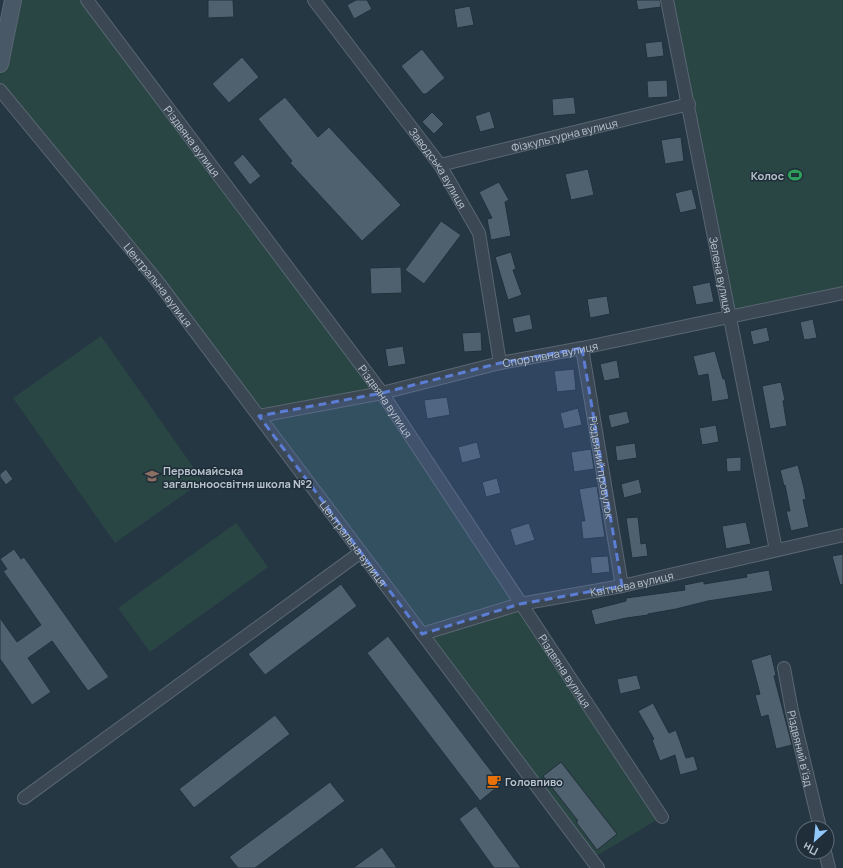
<svg xmlns="http://www.w3.org/2000/svg" width="843" height="868" viewBox="0 0 843 868" font-family="Manrope,sans-serif">
  <rect width="100%" height="100%" fill="#263744"/>
  <path fill="#294544" d="M17,0H87L382,393L662,817L591,859L361,552L0,89V76Z
    M667,0H843V293L730,315Z
    M101,336L203,481L115,543L13,398Z
    M236,523L268,567L150,652L118,608Z"/>
  <path fill="#4f616f" stroke="#22303b" d="M208,0H233L234,17L208,18Z
    M356,0H367L372,9L354,19L347,5Z
    M636,0H660L661,7L638,10Z
    M470,6L474,25L457,28L454,9Z
    M662,41L664,56L647,58L645,43Z
    M422,49L445,78L426,94H423L401,66Z
    M242,57L259,77L229,103L212,84Z
    M667,80L668,97L648,98L647,81Z
    M285,97L318,137L329,127L401,205L362,241L290,163L292,161L258,119Z
    M574,97L576,114L553,116L552,99Z
    M490,111L495,128L480,132L475,116Z
    M432,112L444,124L434,134L422,122Z
    M681,137L684,161L665,164L661,140Z
    M243,154L261,176L250,185L233,163Z
    M588,169L594,195L571,200L565,174Z
    M499,182L509,200L505,202L511,236L491,240L487,219L492,218L479,192Z
    M692,189L697,209L680,213L675,193Z
    M441,221L461,235L424,284L405,270Z
    M511,252L516,269L513,270L522,295L508,300L495,257Z
    M401,267L402,293L371,294L370,268Z
    M710,282L714,302L696,305L692,286Z
    M607,296L610,314L590,318L587,299Z
    M530,314L533,329L515,333L512,318Z
    M813,319L817,338L804,340L800,322Z
    M767,327L770,341L753,345L750,331Z
    M481,332L482,351L464,352L462,333Z
    M403,346L406,364L388,367L385,349Z
    M715,351L723,379H725L729,399L712,402L708,374L698,376L693,356Z
    M617,360L620,378L604,381L600,364Z
    M574,369L576,390L557,392L554,371Z
    M781,382L785,400L783,401L787,426L770,429L762,386Z
    M447,397L450,415L427,419L424,400Z
    M578,408L582,425L564,429L560,413Z
    M627,411L630,423L611,428L608,415Z
    M716,425L719,442L702,445L699,428Z
    M477,442L481,458L462,463L458,447Z
    M635,443L637,458L617,461L615,446Z
    M591,449L594,469L574,472L571,452Z
    M741,457V471L727,472L726,458Z
    M798,465L804,488L806,499L803,500L809,527L791,531L786,511H790L785,485L784,486L780,470Z
    M6,469L13,479L6,485L0,477V474Z
    M497,478L501,493L486,497L482,482Z
    M639,479L642,493L624,498L621,484Z
    M597,486L605,537L583,539L581,521H585L579,489Z
    M638,517L641,544L646,543L648,556L632,558L626,518Z
    M746,522L751,544L726,549L722,526Z
    M529,523L535,540L515,546L510,529Z
    M14,549L21,559L24,557L109,677L88,691L52,641L28,658L51,692L32,705L0,659V618L17,642L41,625L3,571L7,569L0,559Z
    M843,554V584L840,585L832,556Z
    M608,556L610,572L592,574L590,557Z
    M769,570L773,591L708,601L676,609L648,614V615L626,618L595,625L591,610L626,601V598L685,590L684,585L704,581V584L747,577L746,574Z
    M341,584L357,606L265,675L248,654Z
    M388,636L501,784L480,801L367,653Z
    M771,654L776,675L774,676L792,745L776,749L768,715L761,717L755,695L760,694L751,660Z
    M637,675L641,689L620,694L617,679Z
    M653,703L669,733L676,730L686,758L694,756L698,770L680,775L675,755L660,761L652,740L654,739L638,711Z
    M275,715L290,734L194,808L179,789Z
    M561,762L617,834L597,850L576,822L578,821L543,776Z
    M330,782L345,801L255,868H238L229,857Z
    M476,806L521,868H494L459,819Z
    M382,847L397,868H353Z"/>
  <g fill="none" stroke-linecap="round" stroke-linejoin="round">
    <defs>
      <g id="street">
        <path id="s1" d="M87,0L382,393L662,817"/>
        <path id="s2" d="M314,0L440,165L479,233L500,363"/>
        <path id="s3" d="M667,0L776,550"/>
        <path id="s4" d="M0,90L158,282L598,868"/>
        <path id="s5" d="M440,165L689,104"/>
        <path id="s6" d="M582,348L622,586"/>
        <path id="s7" d="M259,416L382,393L500,363L582,348L843,293"/>
        <path id="s8" d="M422,634L520,604L622,586L843,535"/>
        <path id="s9" d="M784,668L792,711L820,828"/>
        <path d="M24,798L361,552"/>
        <path d="M825,852L829,868"/>
      </g>
      <path id="secondary" d="M0,64L13,0"/>
    </defs>
    <use href="#street" stroke="#596671" stroke-width="14"/>
    <use href="#secondary" stroke="#596671" stroke-width="18"/>
    <use href="#street" stroke="#3b4854" stroke-width="12"/>
    <use href="#secondary" stroke="#495867" stroke-width="16"/>
  </g>
  <path fill="#5b7dd4" fill-opacity="0.2" stroke="#5b7dd4" stroke-width="3" stroke-dasharray="8 5" stroke-linejoin="round" d="M582,348L622,586L520,604L422,634L259,416L382,393L500,363Z"/>
  <defs>
    <symbol id="stadium-bare" viewBox="-9 -9 18 18"><path d="M0-5a6.5 5 0 1 0 0 10a6.5 5 0 1 0 0-10ZM-3.5-1.8h7v3.6h-7Z" fill="#2e9e5b" stroke="#1f2e39" stroke-width="2.5" paint-order="stroke"/></symbol>
    <symbol id="school-bare" viewBox="-9 -9 18 18"><path d="M0-5L7-2L0 1L-7-2ZM-4 1L0 2.5L4 1V4Q0 6-4 4Z" fill="#8d6e63" stroke="#1f2e39" stroke-width="2.5" paint-order="stroke"/></symbol>
    <symbol id="cafe-bare" viewBox="-9 -9 18 18"><path d="M-5.5-4.5H6V0H3Q3 3.5 0 3.5H-2.5Q-5.5 3.5-5.5 0ZM3-3.2v2h1.7v-2ZM-6 4.5H4V6H-6Z" fill="#e8710a" stroke="#1f2e39" stroke-width="2.5" paint-order="stroke"/></symbol>
  </defs>
  <g fill-rule="evenodd">
    <use href="#stadium-bare" x="785" y="165" width="20" height="20"/>
    <use href="#school-bare" x="142" y="466" width="20" height="20"/>
    <use href="#cafe-bare" x="484" y="771" width="20" height="20"/>
  </g>
  <g text-anchor="middle" dominant-baseline="central" stroke-width="3" stroke-linejoin="round" paint-order="stroke">
    <g font-size="11" fill="#b8c3cd" stroke="#1f2e39">
      <text stroke="none"><textPath href="#s5" startOffset="128">Фізкультурна вулиця</textPath></text>
      <text stroke="none"><textPath href="#s1" startOffset="176">Різдвяна вулиця</textPath></text>
      <text stroke="none"><textPath href="#s2" startOffset="209">Заводська вулиця</textPath></text>
      <text stroke="none"><textPath href="#s3" startOffset="280">Зелена вулиця</textPath></text>
      <text stroke="none"><textPath href="#s4" startOffset="251">Центральна вулиця</textPath></text>
      <text stroke="none"><textPath href="#s7" startOffset="298">Спортивна вулиця</textPath></text>
      <text stroke="none"><textPath href="#s1" startOffset="500">Різдвяна вулиця</textPath></text>
      <text stroke="none"><textPath href="#s6" startOffset="121">Різдвяний провулок</textPath></text>
      <text stroke="none"><textPath href="#s4" startOffset="575">Центральна вулиця</textPath></text>
      <text stroke="none"><textPath href="#s8" startOffset="216">Квітнева вулиця</textPath></text>
      <text stroke="none"><textPath href="#s1" startOffset="824">Різдвяна вулиця</textPath></text>
      <text stroke="none"><textPath href="#s9" startOffset="82">Різдвяний в'їзд</textPath></text>
    </g>
    <g font-size="11" font-weight="bold" fill="#b8c3cd" stroke="#1f2e39" text-anchor="start">
      <text x="784" y="175" text-anchor="end">Колос</text>
      <text x="163" y="470">Первомайська<tspan x="163" dy="13">загальноосвітня школа №2</tspan></text>
      <text x="505" y="781">Головпиво</text>
    </g>
  </g>
  <g transform="translate(815 840) rotate(207)"><circle r="19" fill="#1f2e39" stroke="#5c6a74"/>
  <path d="M0-3L7 15L0 10L-7 15Z" fill="#90c8fb"/>
  <text y="-6" font-size="11" font-weight="bold" text-anchor="middle" fill="#b8c3cd">Пн</text>
  </g>
</svg>
